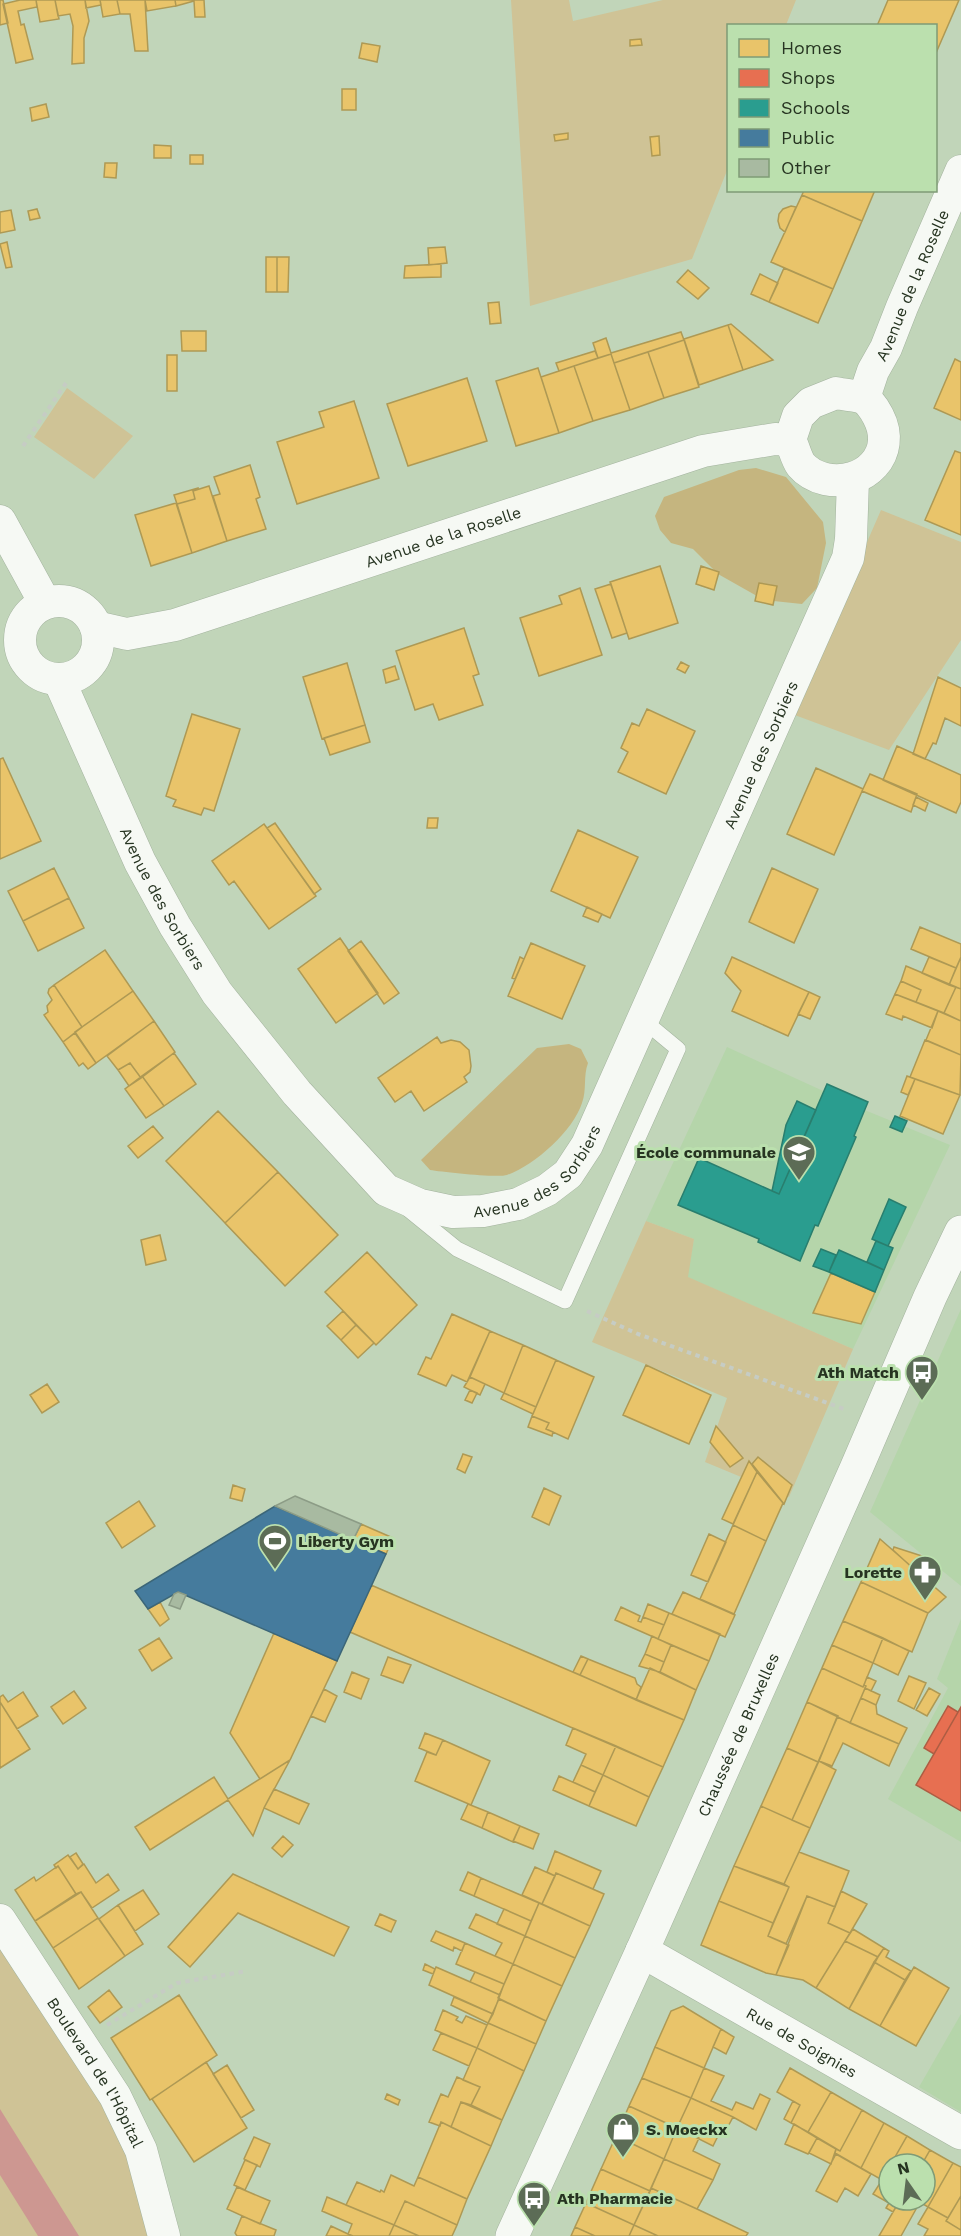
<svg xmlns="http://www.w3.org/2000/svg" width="961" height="2236" viewBox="0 0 961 2236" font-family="'Work Sans',sans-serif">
  <rect width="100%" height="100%" fill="#c1d5b9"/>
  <path fill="#b5d5aa" d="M727,1047L867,1111L950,1145L853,1349L687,1277L694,1239L646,1221Z
    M961,1309V1586L870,1512Z
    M961,1619V1842L888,1799L948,1688L937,1679Z
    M961,2014V2112L919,2087Z"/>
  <path fill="#cfc396" d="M511,0H569L573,21L663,0H796L786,25L728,26V168L692,259L530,306Z
    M67,388L133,436L94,479L34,437Z
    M881,510L961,542V640L889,750L792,714Z
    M646,1221L694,1239L688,1277L853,1349L789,1497L705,1462L727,1398L592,1342Z
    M0,1920L115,2096L164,2236H0Z"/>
  <path fill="#c5b57f" d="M756,468L786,477L823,522L826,543L817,588L802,604L764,600L718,574L693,549L671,543L660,530L655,516L664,497L739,470Z
    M569,1044L581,1049L588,1063C583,1076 587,1090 582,1103C573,1131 535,1165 507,1175C497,1178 443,1172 430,1170L421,1160L537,1048Z"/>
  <path fill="#cd9791" d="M0,2110V2109L79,2236H38L0,2175Z"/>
  <path fill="#e9c46a" stroke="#ae9954" stroke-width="1.5" d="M0,0H3L8,23L0,25Z
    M20,0H36L37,7L18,11L21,25L24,24L33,59L16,63L3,4Z
    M36,0H55L59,19L40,22Z
    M55,0H85L89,21L84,38V63L72,64L73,26L70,14L58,16Z
    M85,0H100L101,5L86,8Z
    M100,0H117L120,14L103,17Z
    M117,0H145L148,51H135L130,14H120Z
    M145,0H175L176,6L147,11Z
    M175,0H204L205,17H195L194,1L176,6Z
    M888,0H959L936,53V26H877Z
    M641,39L642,45L630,46V40Z
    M362,43L380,46L377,62L359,58Z
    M342,89H356V110H342Z
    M46,104L49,117L32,121L30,108Z
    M568,133V139L555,141L554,135Z
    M659,136L660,155L652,156L650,137Z
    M154,145L171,146V158H154Z
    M190,155H203V164H190Z
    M105,163H117L116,178L104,177Z
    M804,190H875L862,221L802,195Z
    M802,195L862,221L833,289L771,262Z
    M791,206L796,207L785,232L780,228L778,221L779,214L783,209Z
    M37,209L40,218L30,220L28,211Z
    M11,210L15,230L0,233V212Z
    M7,242L12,267L6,268L0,244Z
    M445,247L447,263L429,265L428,248Z
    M266,257H277V292H266Z
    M277,257H289L288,292H277Z
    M441,264V277L404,278L405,266Z
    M784,268L833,289L818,323L769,302Z
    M688,270L709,288L698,299L677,282Z
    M760,274L778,283L769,302L751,294Z
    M499,302L501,323L490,324L488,303Z
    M731,324L773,360L743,370L728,325Z
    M728,325L743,370L699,385L684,339Z
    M181,331H206V351H182Z
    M681,332L684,340L614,363L611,354L598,358L593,343L606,338L611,353Z
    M684,340L699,387L664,398L648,352Z
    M595,351L598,358L559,371L556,363Z
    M648,352L664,398L630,410L614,363Z
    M611,354L630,410L593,421L574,366Z
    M167,355H177V391H167Z
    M955,359L961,362V420L934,408Z
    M574,366L593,421L559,433L541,377Z
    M538,368L559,433L516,446L496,381Z
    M467,378L487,441L408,466L387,404Z
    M354,401L379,478L297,504L277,442L324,427L319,412Z
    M955,451L961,453V535L925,520Z
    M250,465L260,497L256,499L266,529L227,541L213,496L220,494L214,477Z
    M209,486L227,541L192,553L177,504L195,499L193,491Z
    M198,488V489L193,491L195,499L177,504L174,495Z
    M176,503L192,553L151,566L135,515Z
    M660,566L678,623L629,639L610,582Z
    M701,566L719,572L714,590L696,584Z
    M759,583L777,586L773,605L755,601Z
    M611,584L627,633L612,638L595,589Z
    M580,588L602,655L539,676L520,618L562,604L559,596Z
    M464,628L479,674L473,676L483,705L439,720L433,704L415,710L396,651Z
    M681,662L689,666L685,673L677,669Z
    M347,663L365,725L322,739L303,677Z
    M395,666L399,679L386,683L383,670Z
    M938,677L961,688V726L945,718L936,744L933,743L925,759L913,754Z
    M647,709L695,731L666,794L618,772L628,752L621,748L632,723L639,726Z
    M192,714L240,729L214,811L204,808L201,815L173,806L176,800L166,796Z
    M365,725L370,742L330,755L324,738Z
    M897,746L961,775V802L956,813L883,780Z
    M3,758L41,841L0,859V759Z
    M816,768L863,789L834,855L787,834Z
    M870,774L917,794L911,812L862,791Z
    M916,797L928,803L925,811L913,805Z
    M428,818H438L437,828H427Z
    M275,823L321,889L314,894L267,828Z
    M264,824L316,896L269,929L234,881L229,885L212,861Z
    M578,830L638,857L610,918L551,891Z
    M54,868L69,898L23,921L8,891Z
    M772,868L818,889L794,943L749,922Z
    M69,898L84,928L38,951L23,921Z
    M587,907L602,914L598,922L583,916Z
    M920,927L961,944V957L956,968L911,949Z
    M340,938L378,993L336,1023L298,969Z
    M361,941L399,993L384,1004L348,951Z
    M531,943L585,966L562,1019L508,996Z
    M105,950L133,991L82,1027L54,985Z
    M520,957L524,959L515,979L512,978Z
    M732,957L809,992L788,1036L732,1011L741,991L725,973Z
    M929,957L956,968L949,985L922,973Z
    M961,957V989L949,985Z
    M906,966L956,987L944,1013L916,1002L921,990L901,981Z
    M901,981L921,990L916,1002L895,994Z
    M54,985L82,1027L63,1042L44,1015L48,1012L47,1006L52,1000L48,993L49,989Z
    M956,987L961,989V1021L944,1013Z
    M133,991L154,1021L96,1063L75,1032Z
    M809,992L820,997L810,1019L798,1014Z
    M895,994L938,1011L932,1028L903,1016L902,1020L886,1014Z
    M938,1011L961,1021V1055L926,1040Z
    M154,1021L175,1052L141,1078L130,1063L118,1070L107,1056Z
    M75,1033L96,1063L88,1069L83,1063L79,1066L63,1042Z
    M437,1037L441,1043L451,1040L460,1042L469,1050L471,1066L470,1072L464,1077L467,1082L424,1111L411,1091L395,1102L378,1078Z
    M925,1040L961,1055L960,1095L910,1077Z
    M174,1053L196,1084L164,1106L142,1076Z
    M130,1063L141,1078L129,1086L118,1070Z
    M142,1076L164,1106L146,1118L125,1089Z
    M907,1076L915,1079L908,1095L901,1092Z
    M915,1079L960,1095L943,1134L900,1116Z
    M218,1111L278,1172L225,1223L166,1161Z
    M153,1126L163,1138L138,1158L128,1146Z
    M278,1172L338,1235L285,1286L225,1223Z
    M160,1235L166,1260L146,1265L141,1240Z
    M367,1252L417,1305L376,1345L325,1292Z
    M831,1273L875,1292L861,1324L813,1313Z
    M343,1311L356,1325L341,1340L327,1326Z
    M452,1314L490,1331L467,1382L452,1375L446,1386L418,1374L426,1357L431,1359Z
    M356,1325L374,1343L358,1358L341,1340Z
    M490,1331L523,1345L504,1393L470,1377Z
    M523,1345L556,1360L536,1407L504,1393Z
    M556,1360L594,1377L568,1439L546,1429L549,1423L532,1416Z
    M646,1365L711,1395L689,1444L623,1415Z
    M470,1377L485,1384L480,1395L464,1387Z
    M47,1384L59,1402L42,1413L30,1395Z
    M470,1390L477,1393L472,1403L465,1400Z
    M504,1393L536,1407L533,1414L501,1399Z
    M532,1416L549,1423L546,1429L553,1432L552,1436L528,1427Z
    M716,1426L743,1458L730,1467L710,1442Z
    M463,1454L472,1457L465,1473L457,1469Z
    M758,1457L792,1485L784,1504L752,1464Z
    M749,1461L757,1472L733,1524L722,1519Z
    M757,1472L783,1503L766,1541L733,1525Z
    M233,1485L245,1489L242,1501L230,1498Z
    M544,1488L561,1496L549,1525L532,1517Z
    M139,1501L155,1526L122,1548L106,1523Z
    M361,1524L393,1538L386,1554L353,1540Z
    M733,1525L766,1541L734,1614L700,1599Z
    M709,1534L726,1542L708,1582L691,1575Z
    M880,1539L946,1597L928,1613L861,1582Z
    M894,1547L922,1556L917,1572L893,1550Z
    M861,1582L928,1613L912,1652L843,1621Z
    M371,1585L684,1720L663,1767L350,1632Z
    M683,1592L735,1615L725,1637L672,1614Z
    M160,1602L169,1619L160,1626L148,1609Z
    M648,1604L669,1613L664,1625L643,1617Z
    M621,1607L640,1616L638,1621L641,1622L643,1617L664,1625L658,1639L615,1620Z
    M669,1613L720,1634L709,1661L658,1639Z
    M843,1621L883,1638L873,1663L832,1645Z
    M274,1633L337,1661L290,1760L260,1779L230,1733Z
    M652,1636L671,1645L664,1662L645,1654Z
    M159,1638L172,1658L152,1671L139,1650Z
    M883,1638L909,1651L898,1675L873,1663Z
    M671,1645L709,1661L696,1690L660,1672Z
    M832,1645L873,1663L863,1687L822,1668Z
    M645,1654L664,1662L660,1672L639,1666Z
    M581,1656L588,1659L580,1675L573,1672Z
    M388,1657L411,1665L403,1683L381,1675Z
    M588,1659L635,1678L637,1684L641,1687L636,1700L580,1675Z
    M650,1668L696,1690L684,1720L636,1700Z
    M822,1668L863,1687L864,1685L866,1686L850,1723L807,1702Z
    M352,1672L369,1679L361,1699L344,1692Z
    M909,1676L926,1683L914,1709L898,1701Z
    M867,1677L876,1681L871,1691L865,1688L866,1686L864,1685Z
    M865,1688L880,1695L876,1705L861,1698Z
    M929,1688L940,1694L927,1716L916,1710Z
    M324,1689L337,1696L325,1722L311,1716Z
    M74,1691L86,1708L63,1724L51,1707Z
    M23,1692L38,1716L17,1729L0,1702V1697L3,1695L8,1702Z
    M861,1698L876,1705L877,1714L907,1728L899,1744L850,1723Z
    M0,1702L30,1749L0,1768Z
    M807,1702L838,1716L818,1762L787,1748Z
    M837,1717L899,1744L889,1766L843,1743L832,1766L819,1761Z
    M573,1728L616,1746L603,1775L581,1765L586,1754L566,1745Z
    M425,1733L443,1740L436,1755L419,1748Z
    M443,1740L490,1761L471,1805L415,1781L427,1752L436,1755Z
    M616,1746L663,1767L649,1797L603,1775Z
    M787,1748L818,1762L792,1820L761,1806Z
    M290,1760L264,1808L253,1836L228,1800L150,1850L135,1827L214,1777L228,1799Z
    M819,1761L836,1770L810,1828L792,1820Z
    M581,1765L603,1775L595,1792L573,1782Z
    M603,1775L649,1797L636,1826L589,1806Z
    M559,1776L595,1792L589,1806L553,1790Z
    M274,1789L309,1804L299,1824L264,1808Z
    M468,1804L488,1812L482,1828L461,1819Z
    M761,1806L810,1828L784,1884L734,1866Z
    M488,1812L520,1826L513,1842L482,1828Z
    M520,1826L539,1834L533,1849L513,1841Z
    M283,1836L293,1845L282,1857L272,1848Z
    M555,1851L601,1871L593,1889L556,1873L555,1876L547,1872Z
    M799,1852L849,1871L835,1907L807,1896L786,1944L768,1936L789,1887L784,1884Z
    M76,1853L83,1864L78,1869L70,1857Z
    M68,1855L78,1869L84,1864L96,1883L108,1874L119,1890L92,1908L81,1892L76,1894L58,1866L56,1868L54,1865Z
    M58,1866L76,1894L35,1921L15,1890L34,1877L36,1881Z
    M734,1866L789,1887L773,1923L719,1901Z
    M535,1867L555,1876L542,1904L522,1895Z
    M468,1872L481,1878L474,1896L460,1890Z
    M556,1873L604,1894L590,1926L542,1904Z
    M233,1874L349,1927L334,1956L238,1913L190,1967L168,1947Z
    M481,1878L539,1903L531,1921L474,1896Z
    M143,1890L159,1914L135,1931L118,1905Z
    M841,1891L867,1904L850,1933L828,1923Z
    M81,1892L98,1918L53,1948L35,1921Z
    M807,1896L835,1907L828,1923L850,1933L816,1988L803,1980L776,1975Z
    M719,1901L773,1923L768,1936L789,1945L776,1975L766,1973L701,1945Z
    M539,1903L590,1926L575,1958L525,1936Z
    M118,1905L143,1944L125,1956L99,1919Z
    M504,1909L531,1921L525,1936L497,1924Z
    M380,1914L396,1921L391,1932L375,1925Z
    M476,1914L525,1936L513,1964L495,1956L502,1943L469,1928Z
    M98,1918L125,1956L79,1989L53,1948Z
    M853,1929L884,1948L878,1957L845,1941Z
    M436,1931L465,1943L462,1951L454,1947L453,1951L431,1941Z
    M525,1936L575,1958L562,1986L513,1964Z
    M845,1941L878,1957L849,2009L816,1988Z
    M465,1943L513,1964L504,1984L456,1964Z
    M884,1948L889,1951L886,1957L911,1971L905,1980L874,1962Z
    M874,1962L905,1980L880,2026L849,2009Z
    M425,1964L435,1969L433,1974L423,1970Z
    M513,1964L562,1986L546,2021L498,1998Z
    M436,1967L500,1995L493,2014L429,1985Z
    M914,1967L949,1988L916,2046L880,2026Z
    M475,1972L504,1984L500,1995L470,1982Z
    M109,1990L122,2007L100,2023L88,2007Z
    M179,1995L217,2055L150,2100L111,2038Z
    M454,1997L493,2014L488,2023L451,2005Z
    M499,1999L546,2021L536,2044L488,2023Z
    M683,2006L721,2029L704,2068L655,2047L671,2011Z
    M443,2010L458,2017L456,2020L462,2023L466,2016L487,2025L477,2048L435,2030Z
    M488,2023L536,2044L524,2071L477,2048Z
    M721,2029L734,2037L726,2054L713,2047Z
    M441,2033L477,2048L469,2066L433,2050Z
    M655,2047L704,2068L691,2098L642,2078Z
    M477,2048L524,2071L502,2120L471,2105L480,2087L463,2080Z
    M206,2062L247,2128L194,2162L152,2099Z
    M227,2065L254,2110L241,2118L213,2074Z
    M704,2068L724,2076L711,2101L732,2110L736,2102L753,2109L760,2094L770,2099L756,2130L733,2117L691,2098Z
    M790,2068L831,2092L808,2132L791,2123L800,2105L777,2092Z
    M457,2077L480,2087L471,2105L461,2102L451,2127L441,2122L440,2126L429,2122L441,2094L448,2097Z
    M642,2078L691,2098L677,2128L629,2106Z
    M831,2092L862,2110L840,2151L808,2132Z
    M387,2094L400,2100L398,2105L385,2099Z
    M691,2098L733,2117L725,2132L721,2130L713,2146L677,2128Z
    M793,2101L800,2105L791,2123L784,2119Z
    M461,2102L502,2120L491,2146L451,2127Z
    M629,2106L677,2128L664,2159L616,2136Z
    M862,2110L884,2123L861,2168L835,2153L836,2149L840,2151Z
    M441,2122L491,2146L467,2199L418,2177Z
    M884,2123L907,2136L891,2164H889V2168L882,2180L861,2168Z
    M794,2124L817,2138L808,2154L785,2144Z
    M677,2128L699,2138L693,2151L720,2164L713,2180L664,2159Z
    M616,2136L664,2159L650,2191L601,2169Z
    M907,2136L930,2150L922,2164H891Z
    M254,2137L270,2144L260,2167L244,2159Z
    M817,2138L836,2149L831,2164L809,2153Z
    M930,2150L953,2163L928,2207L916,2200H925V2164H922Z
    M836,2154L871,2174L858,2196L845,2188L837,2202L816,2191Z
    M664,2159L713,2180L697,2209L651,2188Z
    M245,2160L257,2165L245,2190L234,2185Z
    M953,2163L961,2167V2196L948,2218L928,2207Z
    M601,2169L650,2191L634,2225L586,2203Z
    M391,2175L414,2186L418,2177L467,2199L457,2225L405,2201L394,2225L346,2205L357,2182L380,2192L381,2190L384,2192Z
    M882,2180L889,2184V2200H900L893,2212L886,2208L889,2203L873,2194Z
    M237,2187L270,2201L260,2224L227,2209Z
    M651,2188L697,2209L748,2233L746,2236H658L634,2225Z
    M961,2196V2230L946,2221Z
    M327,2197L394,2225L389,2236H353L348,2234L352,2224L322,2211Z
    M900,2200L920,2202L901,2236H879Z
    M405,2201L457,2225L452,2236H419L394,2225Z
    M586,2203L634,2225L629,2236H595L575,2227Z
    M928,2207L948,2218L946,2221L961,2230V2236H924L928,2229L918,2224Z
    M242,2216L276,2230L274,2236H237L235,2233Z
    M394,2225L419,2236H389Z
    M634,2225L658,2236H629Z
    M331,2226L348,2234L353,2236H326Z
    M575,2227L595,2236H571Z"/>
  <path fill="#e76f51" stroke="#ad5d43" stroke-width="1.5" d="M948,1706L958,1712L934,1754L924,1748Z
    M961,1707V1811L916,1785Z"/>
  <path fill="#2a9d8f" stroke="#297e6e" stroke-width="1.5" d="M827,1084L868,1102L854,1136L856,1137L818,1226L815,1225L800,1261L758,1242L759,1239L678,1205L699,1158L779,1194Z
    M797,1101L816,1110L779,1194L772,1191L786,1125Z
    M895,1116L907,1121L902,1132L890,1127Z
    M889,1199L906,1207L888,1246L872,1239Z
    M876,1241L893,1248L884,1270L867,1262Z
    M821,1249L836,1255L829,1272L813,1266Z
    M839,1250L884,1270L875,1292L829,1272Z"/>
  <path fill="#457b9d" stroke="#3c6678" stroke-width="1.5" d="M275,1506L386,1554L337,1661L178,1592L148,1609L135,1591Z"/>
  <path fill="#a8baa1" stroke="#8c9c86" stroke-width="1.5" d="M295,1496L361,1524L353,1540L275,1506Z
    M178,1592L186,1595L180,1609L169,1605L174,1594Z"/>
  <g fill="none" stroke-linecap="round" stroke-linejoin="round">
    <defs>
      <path id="lane" d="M409,1210L457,1249L565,1301L678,1049L643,1020"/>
      <g id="street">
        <path d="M836,393C844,395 856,395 863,398C869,401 875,410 878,416C898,454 864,487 825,479C817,477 807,472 801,465C796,458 794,447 790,440L798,416L811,403Z"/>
        <path id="s1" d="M864,398L873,371L886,348L902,307L961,171"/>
        <path d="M0,521L45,603"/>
        <circle cx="59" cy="640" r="39"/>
        <path id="s2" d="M96,627L127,634L175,625L703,451L775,439L790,440"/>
        <path id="s3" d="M59,680L140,862L175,926L217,993L297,1093L386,1190L420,1205L453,1212L483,1211L518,1204L547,1190L568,1174L587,1145L848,558L851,539L853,479"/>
        <path id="s4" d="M0,1920L115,2096L141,2150L164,2236"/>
      </g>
      <g id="secondary">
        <path id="s5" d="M642,1951L961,2133"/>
        <path id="s6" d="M512,2236L642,1951L856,1469L930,1297L961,1232"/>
      </g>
    </defs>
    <use href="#lane" stroke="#a3b39e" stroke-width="16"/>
    <use href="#street" stroke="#a3b39e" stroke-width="33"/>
    <use href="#secondary" stroke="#a3b39e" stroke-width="34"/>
    <path stroke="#c6ccc4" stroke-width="4" stroke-dasharray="4.5 4.5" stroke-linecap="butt" d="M23,446L66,383
      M587,1311L638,1334L844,1409
      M107,2025L177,1983L247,1971"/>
    <use href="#lane" stroke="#f6f9f4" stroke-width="15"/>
    <use href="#street" stroke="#f6f9f4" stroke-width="32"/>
    <use href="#secondary" stroke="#f6f9f4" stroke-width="33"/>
  </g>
  <defs>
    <symbol id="school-pin" viewBox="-11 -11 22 30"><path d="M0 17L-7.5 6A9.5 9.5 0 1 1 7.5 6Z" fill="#5c6c56" stroke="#bbe0ae"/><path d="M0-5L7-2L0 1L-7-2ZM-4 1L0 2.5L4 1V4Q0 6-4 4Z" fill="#fff"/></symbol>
    <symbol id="bus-pin" viewBox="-11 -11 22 30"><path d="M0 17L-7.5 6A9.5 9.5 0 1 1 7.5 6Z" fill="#5c6c56" stroke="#bbe0ae"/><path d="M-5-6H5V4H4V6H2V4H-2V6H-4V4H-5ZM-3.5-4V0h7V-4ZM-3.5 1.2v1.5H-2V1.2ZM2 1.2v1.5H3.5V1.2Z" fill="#fff"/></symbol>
    <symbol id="stadium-pin" viewBox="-11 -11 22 30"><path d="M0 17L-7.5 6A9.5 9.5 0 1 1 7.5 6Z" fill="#5c6c56" stroke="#bbe0ae"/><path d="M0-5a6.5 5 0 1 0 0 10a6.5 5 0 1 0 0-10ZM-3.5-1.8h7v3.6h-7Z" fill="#fff"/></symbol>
    <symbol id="pharmacy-pin" viewBox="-11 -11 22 30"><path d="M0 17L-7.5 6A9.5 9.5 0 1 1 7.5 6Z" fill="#5c6c56" stroke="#bbe0ae"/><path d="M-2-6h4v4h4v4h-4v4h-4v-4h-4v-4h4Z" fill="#fff"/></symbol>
    <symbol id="shop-pin" viewBox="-11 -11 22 30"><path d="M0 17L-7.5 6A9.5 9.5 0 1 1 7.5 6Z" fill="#5c6c56" stroke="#bbe0ae"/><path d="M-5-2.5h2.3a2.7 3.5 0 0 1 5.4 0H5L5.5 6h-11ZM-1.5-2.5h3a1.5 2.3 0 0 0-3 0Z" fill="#fff"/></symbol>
  </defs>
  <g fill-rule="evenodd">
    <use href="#school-pin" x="780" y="1133" width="38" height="52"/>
    <use href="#bus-pin" x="903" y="1353" width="38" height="52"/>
    <use href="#stadium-pin" x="256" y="1522" width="38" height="52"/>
    <use href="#pharmacy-pin" x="906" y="1553" width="38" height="52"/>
    <use href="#shop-pin" x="604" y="2110" width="38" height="52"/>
    <use href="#bus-pin" x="515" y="2179" width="38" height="52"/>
  </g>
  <g text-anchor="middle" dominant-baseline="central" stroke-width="6" stroke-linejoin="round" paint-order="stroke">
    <g font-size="16" fill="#263421" stroke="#bbe0ae">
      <text stroke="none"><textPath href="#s1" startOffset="123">Avenue de la Roselle</textPath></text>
      <text stroke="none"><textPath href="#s2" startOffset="363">Avenue de la Roselle</textPath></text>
      <text stroke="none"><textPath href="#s3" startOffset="1268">Avenue des Sorbiers</textPath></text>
      <text stroke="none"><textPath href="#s3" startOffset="242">Avenue des Sorbiers</textPath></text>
      <text stroke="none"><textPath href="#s3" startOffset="782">Avenue des Sorbiers</textPath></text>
      <text stroke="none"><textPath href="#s6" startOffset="550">Chaussée de Bruxelles</textPath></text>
      <text stroke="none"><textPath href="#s5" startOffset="184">Rue de Soignies</textPath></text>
      <text stroke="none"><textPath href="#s4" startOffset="180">Boulevard de l'Hôpital</textPath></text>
    </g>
    <g font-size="16" font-weight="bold" fill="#263421" stroke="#bbe0ae" text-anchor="end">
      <text x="776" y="1152">École communale</text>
      <text x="899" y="1372">Ath Match</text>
      <text x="298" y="1541" text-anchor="start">Liberty Gym</text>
      <text x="902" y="1572">Lorette</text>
      <text x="646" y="2129" text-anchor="start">S. Moeckx</text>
      <text x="557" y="2198" text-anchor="start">Ath Pharmacie</text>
    </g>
  </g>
  <rect x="727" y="24" width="210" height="168" fill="#bbe0ae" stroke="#7f9b76" stroke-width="1.5"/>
  <rect x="739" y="39" width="30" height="18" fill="#e9c46a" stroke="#7f9b76" stroke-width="1.5"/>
  <text x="781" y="54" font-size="18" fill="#263421">Homes</text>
  <rect x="739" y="69" width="30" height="18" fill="#e76f51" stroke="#7f9b76" stroke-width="1.5"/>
  <text x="781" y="84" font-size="18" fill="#263421">Shops</text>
  <rect x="739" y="99" width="30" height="18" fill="#2a9d8f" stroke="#7f9b76" stroke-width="1.5"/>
  <text x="781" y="114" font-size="18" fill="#263421">Schools</text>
  <rect x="739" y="129" width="30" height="18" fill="#457b9d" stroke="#7f9b76" stroke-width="1.5"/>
  <text x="781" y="144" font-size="18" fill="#263421">Public</text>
  <rect x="739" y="159" width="30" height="18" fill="#a8baa1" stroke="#7f9b76" stroke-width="1.5"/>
  <text x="781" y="174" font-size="18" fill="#263421">Other</text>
  <g transform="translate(907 2182) rotate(346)"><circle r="28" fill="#bbe0ae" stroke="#7f9b76" stroke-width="1.5"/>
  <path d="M0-4.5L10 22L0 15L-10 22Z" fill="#5c6c56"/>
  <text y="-9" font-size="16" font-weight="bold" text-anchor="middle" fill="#263421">N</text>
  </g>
</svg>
